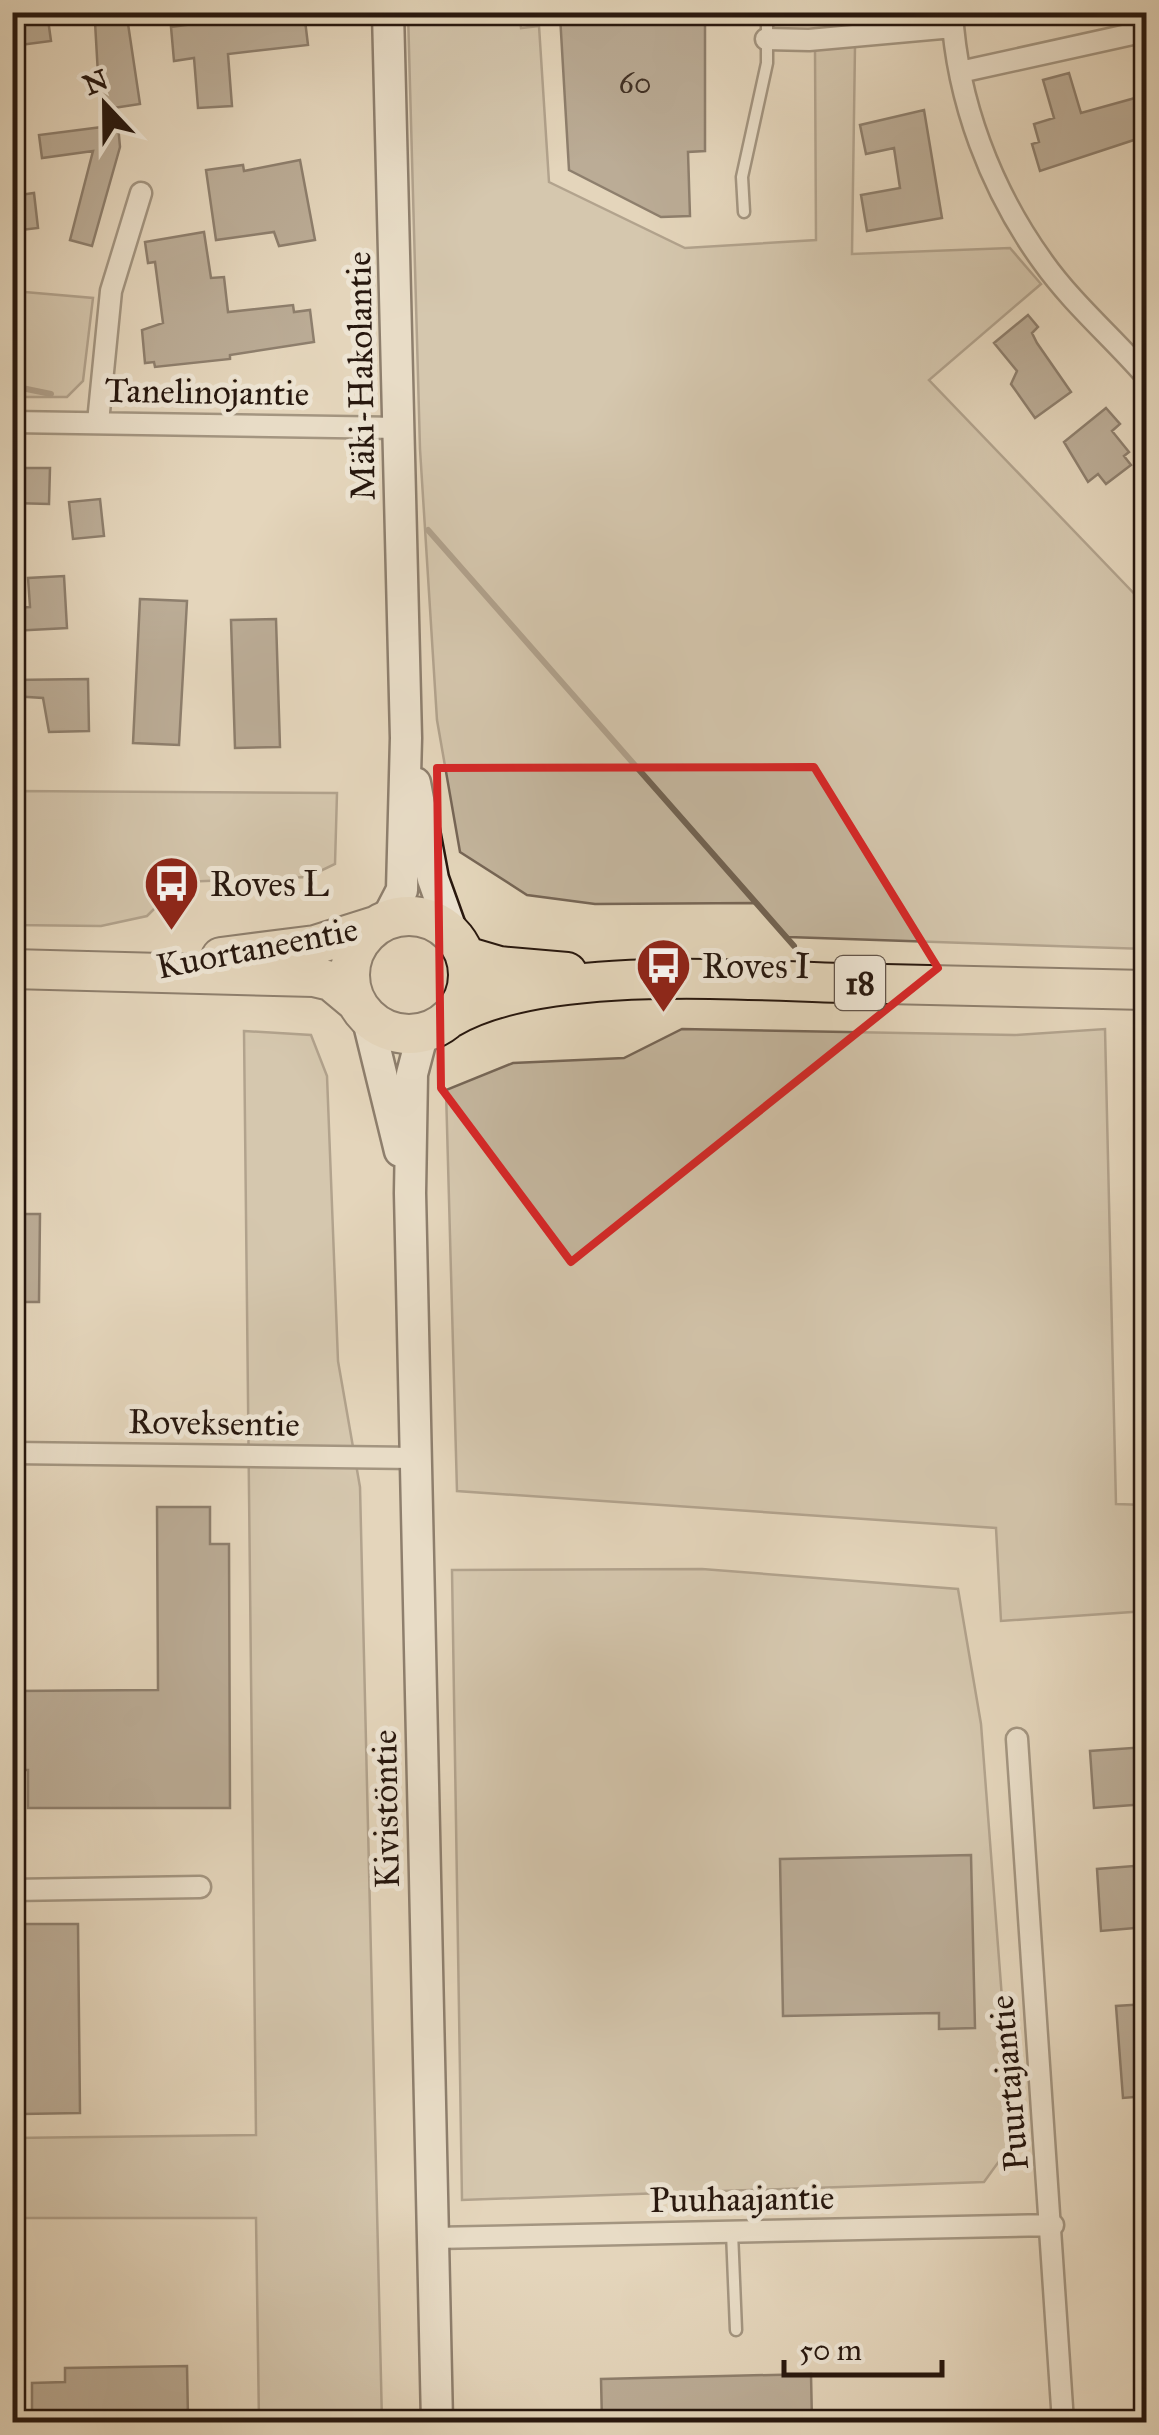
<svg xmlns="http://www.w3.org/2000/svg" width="1159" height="2435" viewBox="0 0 1159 2435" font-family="'IM FELL Great Primer',serif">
  <rect width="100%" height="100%" fill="#e4d6bb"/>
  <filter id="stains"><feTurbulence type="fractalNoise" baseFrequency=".002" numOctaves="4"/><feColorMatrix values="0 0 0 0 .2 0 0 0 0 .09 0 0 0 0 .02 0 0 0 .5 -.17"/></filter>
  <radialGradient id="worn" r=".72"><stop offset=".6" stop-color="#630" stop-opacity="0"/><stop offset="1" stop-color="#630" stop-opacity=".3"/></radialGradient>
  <path fill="#c4b69e" stroke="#766656" stroke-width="2.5" d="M408,13H519L521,28L539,26L549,182L685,248L816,240L815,50L855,46L852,254L1010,248L1041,284L929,380L1146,606V949L788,937L756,903L595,904L527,895L460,852L437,720L420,449Z
    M13,291L93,298L83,381L67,397H13Z
    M13,791L337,793L335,864L308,877L181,882L147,916L101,926L13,925Z
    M682,1029L1015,1035L1105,1029L1116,1504L1146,1505V1611L1001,1621L996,1528L457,1491L446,1090L513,1063L624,1058Z
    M244,1031L311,1035L327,1076L338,1361L360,1487L382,2422H259L256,2218H13L12,2138L256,2135Z
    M702,1569L958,1589L981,1724L1013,2142L984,2182L462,2200L452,1570Z"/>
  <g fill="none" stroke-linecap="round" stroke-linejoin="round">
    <path stroke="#726352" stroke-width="6" d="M12,386L51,394
      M428,530L794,946"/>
  </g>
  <path fill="#897a68" stroke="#27170e" stroke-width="2.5" d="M47,12L51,41L12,46V15Z
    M281,12H304L308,45L228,54L232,106L198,108L194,58L174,61L171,27Z
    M578,12H705V151L688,152L690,216L661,217L569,170L560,15Z
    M127,17L140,104L100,110L95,22Z
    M1069,73L1081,113L1146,95V136L1040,171L1032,144L1039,142L1034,124L1054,118L1043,80Z
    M924,110L942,218L867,231L861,195L900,188L894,148L866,154L860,125Z
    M118,125L120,147L92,246L70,240L93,151L42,158L39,135Z
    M300,160L315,240L279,246L274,232L216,240L206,170L243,165L244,171Z
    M34,193L38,228L12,231V196Z
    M204,232L211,278L224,277L228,312L293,305L294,312L310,310L314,342L230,355V359L155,367L154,362L145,363L142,330L163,323L155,262L148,263L145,242Z
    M1028,315L1038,327L1032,333L1037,343L1071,392L1035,418L1011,384L1017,371L994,343Z
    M1106,408L1120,424L1112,431L1129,452L1124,456L1131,465L1106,484L1098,474L1088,482L1064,442Z
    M12,468H50L49,504L12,503Z
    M100,499L104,536L73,539L69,502Z
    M64,576L67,628L12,631V608L30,607L28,578Z
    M140,599L187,601L179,745L133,743Z
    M276,619L280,747L235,748L231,620Z
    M88,679L89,731L49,732L43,698L12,696V680Z
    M12,1214H40L39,1302H12Z
    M157,1507H210V1544H229L230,1808H28V1770H12V1691L158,1690Z
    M1146,1747V1804L1094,1808L1090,1751Z
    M971,1855L975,2028L939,2029V2013L783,2016L780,1859Z
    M1146,1865V1927L1101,1931L1097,1869Z
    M21,1924H78L80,2113L23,2114Z
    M1146,2004V2096L1123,2098L1116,2006Z
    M187,2366L188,2418L32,2421V2383L65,2382V2368Z
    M811,2374L812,2422H602L601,2379Z"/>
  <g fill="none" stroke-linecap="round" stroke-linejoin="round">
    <defs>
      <path id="lane" d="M744,212L742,177L767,63V15
        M732,2232L736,2330"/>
      <path id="street" d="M952,12C957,101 991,190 1043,262C1072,303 1113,338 1146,376
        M766,39L809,40L953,27
        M960,72L1146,31
        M12,422L400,428
        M98,422L111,291L141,193
        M12,1453L415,1458
        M1017,1739L1063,2422
        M12,1890L200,1887
        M433,2238L1053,2225"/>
      <path id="secondary" d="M415,783L433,879L453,935
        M387,919L402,890L406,738L388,12
        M367,1016L400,1151
        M423,1032L412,1074L410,1193L437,2422"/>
      <path id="highway" d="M350 975a59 59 0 1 1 118 0a59 59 0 1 1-118 0Z
        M465,956L499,966L567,972
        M221,957L315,945L375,926
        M12,969L314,977L331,981L355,1001
        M450,1018C541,965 735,980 841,983C943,985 1045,987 1146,990"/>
    </defs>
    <use href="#lane" stroke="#564739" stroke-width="15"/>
    <use href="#street" stroke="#564739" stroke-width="25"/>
    <use href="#secondary" stroke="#27170e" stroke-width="35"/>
    <use href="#highway" stroke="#27170e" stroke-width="42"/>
    <use href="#lane" stroke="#ede4d3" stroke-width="10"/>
    <use href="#street" stroke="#ede4d3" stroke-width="20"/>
    <use href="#secondary" stroke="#ede4d3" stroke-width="30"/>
    <use href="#highway" stroke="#e4d6bb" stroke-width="38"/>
  </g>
  <path d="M0 0H1159V2435H0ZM814,767L938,968L571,1262L441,1088L437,768Z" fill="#e4d6bb" fill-opacity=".55" fill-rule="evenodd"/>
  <path fill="none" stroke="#d62828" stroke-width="8" stroke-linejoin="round" d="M814,767L938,968L571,1262L441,1088L437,768Z"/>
  <defs>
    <symbol id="bus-pin" viewBox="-11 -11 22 30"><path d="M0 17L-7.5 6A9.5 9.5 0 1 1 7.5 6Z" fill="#8f2418" stroke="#ede4d3"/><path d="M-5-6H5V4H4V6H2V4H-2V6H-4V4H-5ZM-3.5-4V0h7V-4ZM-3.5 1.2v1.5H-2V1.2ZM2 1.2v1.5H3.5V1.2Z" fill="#fff"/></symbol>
  </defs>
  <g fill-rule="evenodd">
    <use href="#bus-pin" x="140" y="852" width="63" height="86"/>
    <use href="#bus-pin" x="632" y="934" width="63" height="86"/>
  </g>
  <g text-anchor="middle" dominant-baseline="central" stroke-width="10" stroke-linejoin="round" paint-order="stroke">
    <g font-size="30" fill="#403024">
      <text x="635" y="83">60</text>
    </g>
    <rect fill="#ede4d3" stroke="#625449" stroke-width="2.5" x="835" y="956" width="50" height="54" rx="8"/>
    <g font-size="32" font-weight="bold" fill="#27170e">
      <text x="860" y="983">18</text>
    </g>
    <g font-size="35" fill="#27170e" stroke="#ede4d3">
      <text transform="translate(361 376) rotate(-91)">Mäki-Hakolantie</text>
      <text transform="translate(207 392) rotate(1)">Tanelinojantie</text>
      <text transform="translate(257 948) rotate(-11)">Kuortaneentie</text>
      <text transform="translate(214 1423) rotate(1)">Roveksentie</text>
      <text transform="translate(386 1809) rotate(-91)">Kivistöntie</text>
      <text transform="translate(1009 2083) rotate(-95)">Puurtajantie</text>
      <text transform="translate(742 2199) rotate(-1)">Puuhaajantie</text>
    </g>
    <g font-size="35" fill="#27170e" stroke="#ede4d3" text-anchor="start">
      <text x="210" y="884">Roves L</text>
      <text x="702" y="966">Roves I</text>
    </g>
  </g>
  <rect width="1159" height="2435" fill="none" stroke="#e4d6bb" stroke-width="50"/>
  <rect x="15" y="15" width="1129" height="2405" fill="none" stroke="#27170e" stroke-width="5"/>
  <rect x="25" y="25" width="1109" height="2385" fill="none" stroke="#27170e" stroke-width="2.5"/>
  <g transform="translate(105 105) rotate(338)" stroke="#ede4d3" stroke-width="8" paint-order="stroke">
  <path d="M0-8L18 38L0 25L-18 38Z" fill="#27170e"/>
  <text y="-15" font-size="28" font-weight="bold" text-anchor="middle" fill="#27170e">N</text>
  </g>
  <path d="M784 2360v15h158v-15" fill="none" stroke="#27170e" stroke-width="5"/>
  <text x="799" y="2360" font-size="30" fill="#27170e" stroke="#ede4d3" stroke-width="8" paint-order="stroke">50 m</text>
  <rect width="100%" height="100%" filter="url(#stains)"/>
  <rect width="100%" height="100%" fill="url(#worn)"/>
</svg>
